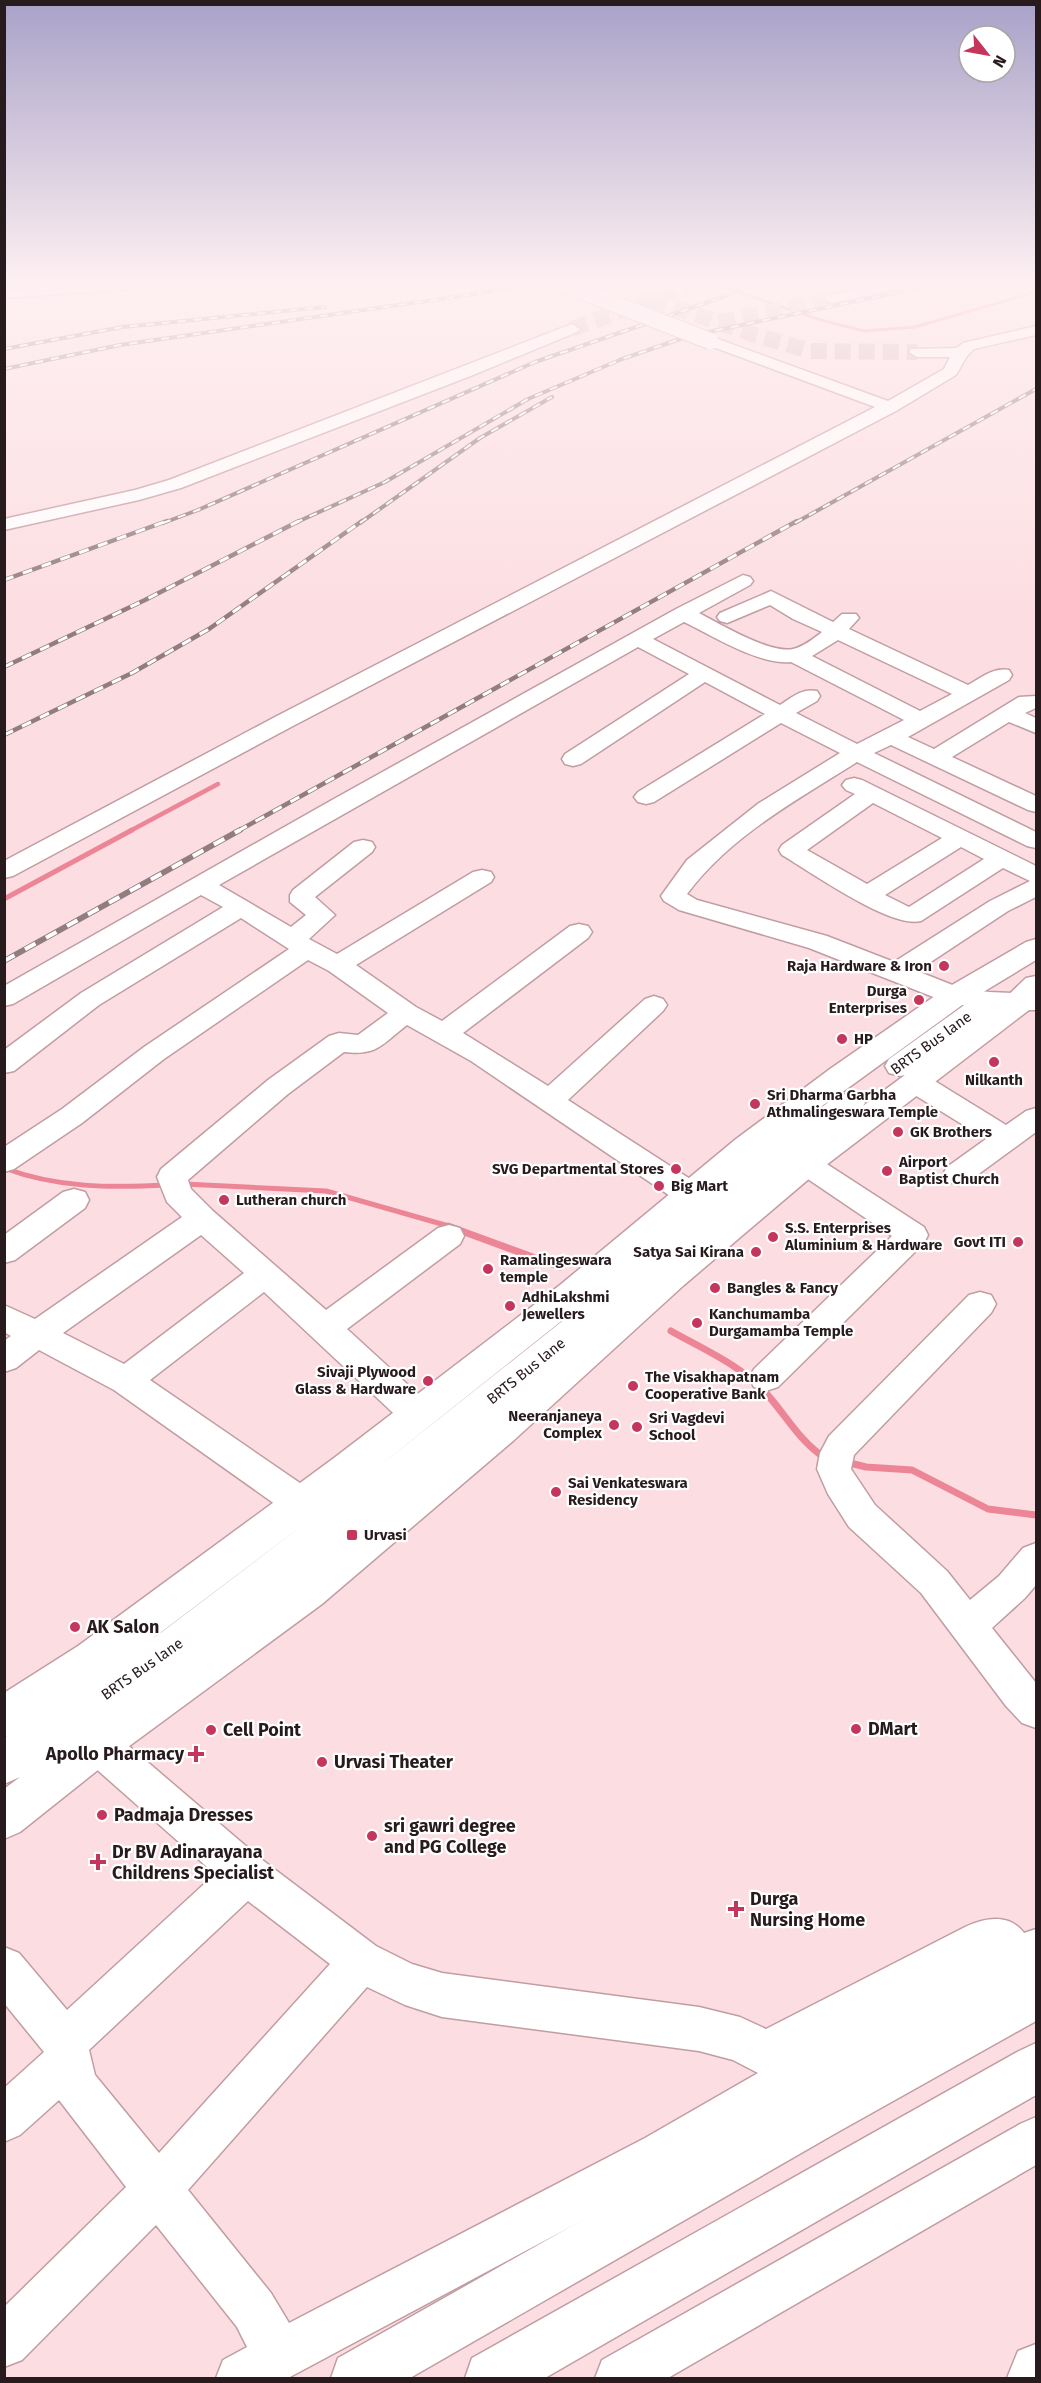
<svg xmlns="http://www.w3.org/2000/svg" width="1041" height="2383" viewBox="0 0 1041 2383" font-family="'Fira Sans',sans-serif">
  <rect width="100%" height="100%" fill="#fcdee2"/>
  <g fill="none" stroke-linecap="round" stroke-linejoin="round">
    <path stroke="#ec8697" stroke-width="3" d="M706,281L821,320L864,331L915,327L1036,292"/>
    <path stroke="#ec8697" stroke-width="4.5" d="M130,831L218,784"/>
    <path stroke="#ec8697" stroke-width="5" d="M4,899L132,830
      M4,1168C57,1188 111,1188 167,1185
      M184,1184L326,1191L452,1227"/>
    <path stroke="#ec8697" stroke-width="7" d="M448,1226L560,1267
      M671,1331C703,1349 740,1365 765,1392C786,1415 799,1441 825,1458
      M846,1462L866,1467L912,1470L988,1509L1036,1515"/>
    <path stroke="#d2b7bb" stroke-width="16" stroke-dasharray="16 8" stroke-linecap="butt" d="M651,299L749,333L810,351L917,352
      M719,322L832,299
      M572,329L668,293L711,281"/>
    <defs>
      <path id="minor" d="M126,281H200L193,285L4,298V290Z
        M894,281H922L915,285L832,303L825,299L827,296Z
        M572,324L580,329L577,332L473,375L181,488L139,500L4,530V519L135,490L169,480Z
        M1036,326V335L974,349L967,356L956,375L896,411L291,727L13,876L4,878V861L275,717L875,407L705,344L702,341L705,338H715L888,401L944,369L950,357H917L909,352L911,349L957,348L963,343Z
        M743,575L750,577L753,581L750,585L699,613C720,624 770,654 793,649C803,647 813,639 822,632L793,619L770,605L727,623L720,621L717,617L720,613L771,591L833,622L842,614H856L859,618L849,629L968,685C981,678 993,667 1009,670L1012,675L1009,680L908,737L934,749L1019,697L1036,696V708L1025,713L1036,718V733L1009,722L952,757L1036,796V812L1028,810L891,745L874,753L1036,832V848L1027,846L857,762C797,800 730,836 687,894L697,900L827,936L894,962L990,901L1030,881L1003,868L921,921C891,929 811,872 782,855L779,850L782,845L855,794L846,790L842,785L846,780L854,778L862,780L1036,866V897L1008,911L917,971L960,988L989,992L1036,994V1010H989L946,1002L809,948L679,910L664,901L661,896L687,860L759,803L840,753L781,723L654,802L646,804L638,802L634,797L638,792L765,714L705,682L581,764L573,766L565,764L562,759L565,754L689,674L638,647L219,885L291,927L306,915L290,902V895L293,890L354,842L363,840L372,842L375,847L372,852L315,897L335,915L309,939L337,954L473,872L482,870L491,872L494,877L491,882L356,965L416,1007L442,1021L570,926L579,924L588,926L592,932L588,938L463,1033L548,1086L645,999L654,996L663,999L667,1005L663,1011L568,1100L701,1186L705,1194L701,1202L690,1205L679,1202L471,1061L407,1025C382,1044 378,1056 344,1052L288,1094L188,1180L191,1189L213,1211L326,1310L438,1228L449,1225L460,1228L464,1236L460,1244L347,1329L430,1405L435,1415L430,1425L418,1429L406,1425L264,1292L150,1380L313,1492L319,1503L313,1514L301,1518L289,1514L114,1390L39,1350L16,1368L4,1372V1341L11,1336L4,1332V1305L35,1319L182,1217L167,1202L157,1177L161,1169L268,1080L329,1036L339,1033L358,1035L388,1013L329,971L308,960L164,1059L82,1123L14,1169L4,1172V1147L62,1109L144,1047L289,949L241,918L99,1005L14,1071L4,1073V1050L81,993L223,907L201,895L13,1004L4,1006V986L332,800L676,609ZM684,622C713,636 759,665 791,662L904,720L857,744L796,713L817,701L820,696L817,691C802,688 792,697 780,705L653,639ZM838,640L952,694L920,711L812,656ZM873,803L942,838L867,884L807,850ZM961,847L984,859L909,907L885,895ZM201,1235L244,1273L124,1364L63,1333Z
        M915,1073L925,1075L1006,1125L1026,1111L1036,1108V1132L969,1181L958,1185L947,1181L943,1174L947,1167L986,1139L905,1089L901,1082L905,1075Z
        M806,1154L816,1157L924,1227L928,1235L924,1243L778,1387L766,1391L754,1387L749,1378L754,1369L892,1236L796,1171L791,1164L796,1157Z
        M74,1189L85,1192L89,1200L85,1208L15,1260L4,1263V1235L63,1192Z
        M980,1292L991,1295L996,1304L991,1313L854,1455L851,1469L875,1505L947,1571L970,1600L999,1576L1023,1548L1036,1543V1585L1025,1598L992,1628L1036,1683V1728L1022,1723L1006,1706L921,1593L849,1527L828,1494L817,1469L820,1453L829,1436L969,1295Z
        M82,1713L96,1718L261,1859L376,1946L412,1964L442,1973L699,2007L740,2017L766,2029L965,1927C985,1918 1009,1913 1024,1933L1036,1929V2006L1021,1999L1011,1986L818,2088L677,2170L288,2378H216L223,2360L247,2347L237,2327L156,2225L22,2360L4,2367V2307L126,2187L59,2100L20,2135L4,2142V2088L44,2052L4,2003V1947L19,1953L67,2010L215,1874L68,1744L62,1731L68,1718ZM248,1901L330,1964L159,2153L95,2075L89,2050ZM367,1987L405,2005L442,2017L699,2051L733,2060L758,2073L645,2138L289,2323L271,2293L188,2190Z
        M1036,2117V2165L668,2378H595L602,2360L1020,2124Z
        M1036,2344V2378H1007L1018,2351Z"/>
      <path id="major" d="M1036,939V960L965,1003L804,1120C822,1107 838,1089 860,1095L865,1103L863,1106L905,1075L900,1076L889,1073L885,1066L889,1059L977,996L987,994L997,996L1001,1002L1026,978L1036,976V1002L1029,1010L817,1172L684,1285L513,1441L322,1604L113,1758L20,1832L4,1839V1789L20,1777L4,1784V1738L7,1736L4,1737V1693L78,1646L334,1458L560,1285L736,1139L830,1069L945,989L1026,942ZM564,1319L368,1475L565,1319ZM307,1522L158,1635L152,1639Z
        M1036,1971V2021L836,2133L410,2378H331L338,2358L800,2097L1019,1978Z
        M1036,2043V2095L545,2378H465L472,2358L1019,2051Z"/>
    </defs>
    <use href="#minor" stroke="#c19da2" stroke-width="3"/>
    <use href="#major" stroke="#c19da2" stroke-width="3"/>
    <use href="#minor" fill="#fff" fill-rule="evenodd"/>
    <use href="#major" fill="#fff" fill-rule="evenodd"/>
    <defs>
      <path id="rail-far2" d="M4,349L123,327L325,307
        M4,369L120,345L482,293L542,281
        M163,523L198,510L535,362L723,297L761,281
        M295,523L385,482L528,399L622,359L689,336L953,281
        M360,523L480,438L552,397
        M795,523L1036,389"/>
      <path id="rail-far1" d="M4,580L167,521
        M4,667L145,600L299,521
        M4,735L132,673L209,629L362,521
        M238,831L797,521"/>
      <path id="rail" d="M4,961L240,830"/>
    </defs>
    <use href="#rail-far2" stroke="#917c7f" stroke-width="4"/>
    <use href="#rail-far1" stroke="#917c7f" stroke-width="4.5"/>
    <use href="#rail" stroke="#917c7f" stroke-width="6"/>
    <use href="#rail-far2" stroke="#fff" stroke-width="2" stroke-dasharray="8" stroke-linecap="butt"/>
    <use href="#rail-far1" stroke="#fff" stroke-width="3" stroke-dasharray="10" stroke-linecap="butt"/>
    <use href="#rail" stroke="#fff" stroke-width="4" stroke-dasharray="12" stroke-linecap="butt"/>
    <defs>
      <path id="minor-bridge" d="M556,281L710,341"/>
    </defs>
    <use href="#minor-bridge" stroke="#c19da2" stroke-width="18" stroke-linecap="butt"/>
    <use href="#minor-bridge" stroke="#fff" stroke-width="16"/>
  </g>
  <linearGradient id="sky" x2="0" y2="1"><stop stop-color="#a9a2c8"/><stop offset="0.46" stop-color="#fef0f2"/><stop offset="1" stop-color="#fef0f2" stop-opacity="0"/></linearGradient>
  <rect width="1041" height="615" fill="url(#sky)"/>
  <g fill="#c5365c" stroke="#fff" stroke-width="2">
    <circle cx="944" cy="966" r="6"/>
    <circle cx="919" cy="1000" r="6"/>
    <circle cx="842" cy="1039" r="6"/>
    <circle cx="994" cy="1062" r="6"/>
    <circle cx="755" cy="1104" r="6"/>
    <circle cx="898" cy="1132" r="6"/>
    <circle cx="676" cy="1169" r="6"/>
    <circle cx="887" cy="1171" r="6"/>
    <circle cx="659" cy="1186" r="6"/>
    <circle cx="224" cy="1200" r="6"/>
    <circle cx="773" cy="1237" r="6"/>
    <circle cx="1018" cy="1242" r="6"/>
    <circle cx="756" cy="1252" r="6"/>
    <circle cx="488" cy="1269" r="6"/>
    <circle cx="715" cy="1288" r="6"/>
    <circle cx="510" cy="1306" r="6"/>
    <circle cx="697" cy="1323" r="6"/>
    <circle cx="428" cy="1381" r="6"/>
    <circle cx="633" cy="1386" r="6"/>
    <circle cx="614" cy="1425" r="6"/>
    <circle cx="637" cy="1427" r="6"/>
    <circle cx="556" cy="1492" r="6"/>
    <rect x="346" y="1529" width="12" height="12" rx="3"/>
    <circle cx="75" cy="1627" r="6"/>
    <circle cx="856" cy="1729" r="6"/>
    <circle cx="211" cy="1730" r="6"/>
    <path d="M193 1745h6v6h6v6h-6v6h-6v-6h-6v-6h6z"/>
    <circle cx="322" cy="1762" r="6"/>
    <circle cx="102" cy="1815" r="6"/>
    <circle cx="372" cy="1836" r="6"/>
    <path d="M95 1853h6v6h6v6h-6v6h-6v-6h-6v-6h6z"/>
    <path d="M733 1900h6v6h6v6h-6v6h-6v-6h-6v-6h6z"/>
  </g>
  <g text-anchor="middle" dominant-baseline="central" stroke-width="4.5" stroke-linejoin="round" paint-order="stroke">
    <g font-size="15" font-weight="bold" fill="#281b1d" stroke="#fff" text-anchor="start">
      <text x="932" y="966" text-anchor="end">Raja Hardware &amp; Iron</text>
      <text x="907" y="991" text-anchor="end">Durga<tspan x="907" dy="17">Enterprises</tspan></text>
      <text x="854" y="1039">HP</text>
      <text x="994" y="1080" text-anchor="middle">Nilkanth</text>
      <text x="767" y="1095">Sri Dharma Garbha<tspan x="767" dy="17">Athmalingeswara Temple</tspan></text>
      <text x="910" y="1132">GK Brothers</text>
      <text x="899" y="1162">Airport<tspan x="899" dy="17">Baptist Church</tspan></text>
      <text x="664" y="1169" text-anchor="end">SVG Departmental Stores</text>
      <text x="671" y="1186">Big Mart</text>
      <text x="236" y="1200">Lutheran church</text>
      <text x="785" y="1228">S.S. Enterprises<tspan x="785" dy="17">Aluminium &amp; Hardware</tspan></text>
      <text x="1006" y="1242" text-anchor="end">Govt ITI</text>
      <text x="744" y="1252" text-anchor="end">Satya Sai Kirana</text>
      <text x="500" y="1260">Ramalingeswara<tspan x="500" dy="17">temple</tspan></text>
      <text x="727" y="1288">Bangles &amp; Fancy</text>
      <text x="522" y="1297">AdhiLakshmi<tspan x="522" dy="17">Jewellers</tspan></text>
      <text x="709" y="1314">Kanchumamba<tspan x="709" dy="17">Durgamamba Temple</tspan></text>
      <text x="416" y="1372" text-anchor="end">Sivaji Plywood<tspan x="416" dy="17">Glass &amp; Hardware</tspan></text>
      <text x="645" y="1377">The Visakhapatnam<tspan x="645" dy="17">Cooperative Bank</tspan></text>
      <text x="602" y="1416" text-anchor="end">Neeranjaneya<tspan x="602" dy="17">Complex</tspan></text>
      <text x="649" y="1418">Sri Vagdevi<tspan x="649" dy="17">School</tspan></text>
      <text x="568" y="1483">Sai Venkateswara<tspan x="568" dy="17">Residency</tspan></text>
      <text x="364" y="1535">Urvasi</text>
    </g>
    <g font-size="15" fill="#281b1d" stroke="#fff">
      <text transform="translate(931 1043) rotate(-36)">BRTS Bus lane</text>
      <text transform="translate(526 1371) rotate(-39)">BRTS Bus lane</text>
      <text transform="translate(142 1669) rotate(-35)">BRTS Bus lane</text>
    </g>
    <g font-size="18" font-weight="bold" fill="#281b1d" stroke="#fff" text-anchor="start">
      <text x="87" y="1627">AK Salon</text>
      <text x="868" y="1729">DMart</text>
      <text x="223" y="1730">Cell Point</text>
      <text x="184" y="1754" text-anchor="end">Apollo Pharmacy</text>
      <text x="334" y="1762">Urvasi Theater</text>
      <text x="114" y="1815">Padmaja Dresses</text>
      <text x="384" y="1826">sri gawri degree<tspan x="384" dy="21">and PG College</tspan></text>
      <text x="112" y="1852">Dr BV Adinarayana<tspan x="112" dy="21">Childrens Specialist</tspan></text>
      <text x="750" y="1899">Durga<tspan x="750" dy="21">Nursing Home</tspan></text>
    </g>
  </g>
  <rect width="1041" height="2383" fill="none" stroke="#281b1d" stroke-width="12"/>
  <g transform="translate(987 54) rotate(121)"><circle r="28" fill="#ffffff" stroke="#a9a4a5" stroke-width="1.5"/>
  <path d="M0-4.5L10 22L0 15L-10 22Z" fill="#c5365c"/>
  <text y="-9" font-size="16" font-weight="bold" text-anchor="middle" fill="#281b1d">N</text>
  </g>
</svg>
